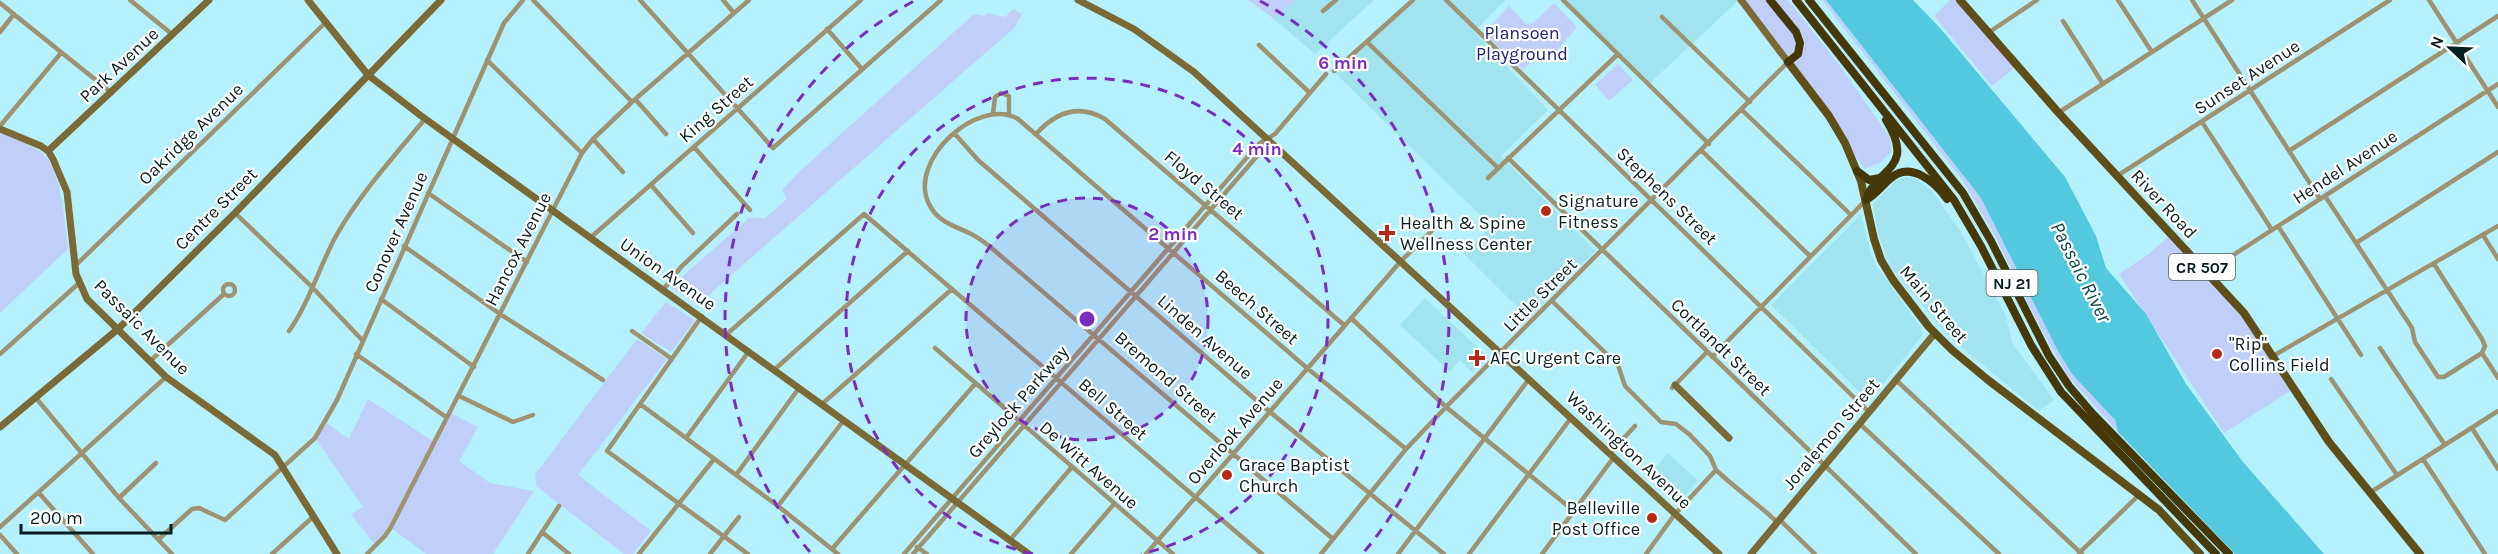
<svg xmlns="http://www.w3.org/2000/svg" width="2498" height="554" viewBox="0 0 2498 554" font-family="Karla,sans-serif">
  <rect width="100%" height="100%" fill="#b4f1fd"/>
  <path fill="#a1e3ef" d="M1295,0H1374L1315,54L1274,19Z
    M1413,0H1505L1474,32L1548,110L1501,156L1595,251L1530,316L1511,301L1464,254L1489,228L1487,222L1333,71Z
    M1564,0H1739L1649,84Z
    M1906,177L1915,178L1932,191L1961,232L2006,316L2012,343L2054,400L2039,411L1948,336L1890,266L1878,233L1873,204L1896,181Z
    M1861,214L1870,251L1876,265L1922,329V336L1869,401L1771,305Z
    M1425,298L1488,357L1472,372L1460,360L1450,372L1400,325Z
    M1668,453L1698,481L1678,503L1649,476Z"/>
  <path fill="#c0cffa" d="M1248,0H1295L1274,19Z
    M1743,0H1788L1840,66L1891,139V152L1881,162L1865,169Z
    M1822,0H1826L1981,198L2058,351L2072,374L2115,420L2118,432L2068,376L2043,332L1993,232L1963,181Z
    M1950,0H1960L2017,66L1992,86L1934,16Z
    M1554,3L1577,27L1546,63L1538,55L1523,70L1484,33L1509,6L1526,24L1533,23Z
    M1013,9L1022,14L1014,28L713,291L700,306L672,288L686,273L749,218H765L787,199L782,190L800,171L974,14L985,16L986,13L1005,17Z
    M1618,64L1633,80L1609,101L1595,85Z
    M0,132C11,137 39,148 46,157C63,179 64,222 68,249L0,313Z
    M2171,234L2231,299L2294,389L2224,433L2119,274L2149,254Z
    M666,302L695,320L671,352L641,333Z
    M637,339L667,359L578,475L651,531L633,554H624L536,486L535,475Z
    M368,399L433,441L449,412L478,427L459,461L490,483L534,491L493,554H426L391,528L376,546L351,514L363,507L315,438L325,422L349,439Z"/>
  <path fill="#52c9de" d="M1826,0H1913L1940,28L2065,177L2096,236L2106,268L2146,314L2186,384L2243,462L2324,554H2235L2118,432L2115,420L2072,374L2058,351L1981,198Z"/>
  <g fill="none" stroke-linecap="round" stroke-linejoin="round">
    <path stroke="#9e9270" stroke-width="4.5" d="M130,0L173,35
      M533,0L632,102
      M640,0L773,148L941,0
      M723,0L734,13
      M1446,0L1869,412
      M1563,0L1709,144
      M2118,0L2152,52
      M2192,0L2320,199
      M2429,0L2498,107
      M0,3L112,93
      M1323,11L1336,0
      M1662,17L1750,102
      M2063,21L2103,84
      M827,29L862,69
      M0,32L14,14
      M1988,33L2037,0
      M1367,42L1498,168
      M1259,45L1310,93
      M487,60L582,153
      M1334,71L1413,0
      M635,99L666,134
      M1742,110L1851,215
      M2058,113L2232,0
      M993,114L995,97L1001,93L1009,96V115
      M2202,122L2272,230
      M0,126L61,53
      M955,134L978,160L1270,412L1444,554
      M1036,134C1055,113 1078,103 1105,119L1344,325
      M593,139L623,172
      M694,147L750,210
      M1702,151L1810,256
      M2289,151L2498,16
      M1508,158L1916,554
      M2117,176L2390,0
      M1488,178L1618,54
      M651,185L693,233
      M428,193L527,262
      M2325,196L2412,328L2415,342L2438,377H2444L2482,353
      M235,213L311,286L363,341
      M2278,226L2361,355
      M2483,235L2498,259
      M590,238L861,0
      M2356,243L2498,152
      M404,246L500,314L603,380
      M2434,264L2482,339L2485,346L2482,353
      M75,266L326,22
      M2207,272L2498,84
      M223 290a6 6 0 1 1 12 0a6 6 0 1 1-12 0Z
      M663,290L681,267L737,214
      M381,299L474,367
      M1553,302L1618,365L1625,386L1661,422L1676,424L1690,435L1710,456L1716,470
      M702,316L607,451L748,554
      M1351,318L1446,407L1574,511
      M289,331C309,303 319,267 336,236C360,194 394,156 425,119
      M632,331L672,359
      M727,334L864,214L1262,554
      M935,348L1173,554
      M2380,348L2445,445
      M2482,353L2498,378
      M0,354L78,284
      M356,354L446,417
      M2273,356L2498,226
      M1712,357L1866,200
      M150,361L224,294
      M775,369L908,251
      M2331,379L2397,475
      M1896,380L2082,554
      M1672,388L1707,352
      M459,396L513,422L533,415
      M36,398L119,498L172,554
      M640,404L778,506L838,554
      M822,404L952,289
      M1860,424L1999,554
      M2472,428L2498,469
      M686,438L749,351
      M1610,453L1635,426
      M2423,459L2485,554
      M736,475L799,388
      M2371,492L2498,411
      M39,493L93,554
      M119,498L156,463
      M778,506L844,420
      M1779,519L1815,554
      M0,527L166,377
      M542,532L569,554
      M0,535L17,554
      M160,538L192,509L199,508L225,520L315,438L337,400L504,23L523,0
      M1333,539L995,251C988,245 981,239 973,235C956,226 938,223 929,204C907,160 978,96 1018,119L1307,368L1406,449
      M1010,540L1071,468
      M917,547L927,554
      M832,549L975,384
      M2079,553L2140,494
      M272,554L314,516
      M367,554L385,536L391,527L582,153L593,139L632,102L749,0
      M528,554L559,506
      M639,554L714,459
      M710,554L739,517
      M904,554L1243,162L1260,143L1275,134L1326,74
      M913,554L1264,148L1268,139
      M1071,554L1114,504
      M1146,554L1401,261L1442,221
      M1321,554L1406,449L1446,407L1788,62
      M1398,554L1529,379
      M1469,554L1571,418
      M1542,554L1614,457
      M1646,554L1675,514L1716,470C1736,489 1757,503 1777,522"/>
    <path stroke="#7b6a36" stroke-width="7" d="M308,0L368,75L420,115L1029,554
      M1078,0L1134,29L1194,72L1719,554
      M1741,0L1788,62
      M0,129L41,146L48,151L53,159L67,192L76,274L87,299L166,377L275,455L337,554
      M48,151L209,0
      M1675,385L1729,438
      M0,427L118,329L235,213L441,0
      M1751,554L1935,333"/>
    <path stroke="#5f4e18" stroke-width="8" d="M1960,0L2057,111L2244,313L2329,442L2420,554
      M1788,62L1829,116L1845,143L1861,181L1874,239L1881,260L1893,280L1929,327L1952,350L1988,380L2159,510L2200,554"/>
    <path stroke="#453707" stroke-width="8" d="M1770,0L1796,32L1800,43L1798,54L1788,62
      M1796,0L1954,200L1981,246L2031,345L2061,392L2216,554
      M1809,0L1963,193L1991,241L2049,356L2069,386L2092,413L2229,554
      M1857,171L1869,180L1880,178
      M1866,200C1876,167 1917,170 1886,120
      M1866,200C1876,195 1882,185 1891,178C1911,161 1935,182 1947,199"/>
  </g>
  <circle cx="1087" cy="319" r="121" fill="#7b2cbf" fill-opacity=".12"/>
  <g fill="none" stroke="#7b2cbf" stroke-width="3" stroke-dasharray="10 8">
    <circle cx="1087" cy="319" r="121"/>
    <path d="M1033 554A241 241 0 1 1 1141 554"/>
    <path d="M810 552A362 362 0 0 1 914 1M1260 1A362 362 0 0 1 1364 552"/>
  </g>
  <g fill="#b62917" stroke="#fff" stroke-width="2">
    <circle cx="1546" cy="211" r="6"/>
    <path d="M1384 224h6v6h6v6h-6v6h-6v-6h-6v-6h6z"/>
    <circle cx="2217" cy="354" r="6"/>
    <path d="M1474 349h6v6h6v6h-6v6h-6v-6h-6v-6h6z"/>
    <circle cx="1227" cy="475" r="6"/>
    <circle cx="1652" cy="518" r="6"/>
  </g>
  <g text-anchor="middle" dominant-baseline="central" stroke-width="4.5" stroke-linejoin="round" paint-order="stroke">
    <g fill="#fff" stroke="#506264" stroke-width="1.5">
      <rect x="2169" y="254" width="66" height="26" rx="4.5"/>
      <rect x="1986.5" y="270" width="51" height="26" rx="4.5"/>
    </g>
    <g font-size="16" font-weight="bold" fill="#051e22">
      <text x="2202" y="267">CR 507</text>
      <text x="2012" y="283">NJ 21</text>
    </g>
    <g font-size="18" fill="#192174" stroke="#fff">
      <text x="1522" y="33">Plansoen<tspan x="1522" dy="21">Playground</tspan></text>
    </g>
    <g font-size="18" fill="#051e22" stroke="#fff">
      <text transform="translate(119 65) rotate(-43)">Park Avenue</text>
      <text transform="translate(2247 77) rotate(-33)">Sunset Avenue</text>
      <text transform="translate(716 109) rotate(-41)">King Street</text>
      <text transform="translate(191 134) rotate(-44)">Oakridge Avenue</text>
      <text transform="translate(2345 167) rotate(-33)">Hendel Avenue</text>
      <text transform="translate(1204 185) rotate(40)">Floyd Street</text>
      <text transform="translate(1667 196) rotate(44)">Stephens Street</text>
      <text transform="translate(2164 204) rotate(47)">River Road</text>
      <text transform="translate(216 209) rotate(-45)">Centre Street</text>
      <text transform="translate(396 232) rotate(-66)">Conover Avenue</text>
      <text transform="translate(518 249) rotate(-63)">Hancox Avenue</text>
      <text transform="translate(668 274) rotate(35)">Union Avenue</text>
      <text transform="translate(1540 295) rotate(-45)">Little Street</text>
      <text transform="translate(1934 304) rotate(50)">Main Street</text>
      <text transform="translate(1257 307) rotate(41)">Beech Street</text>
      <text transform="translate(142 327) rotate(45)">Passaic Avenue</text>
      <text transform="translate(1205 337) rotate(41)">Linden Avenue</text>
      <text transform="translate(1721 347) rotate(44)">Cortlandt Street</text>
      <text transform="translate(1166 377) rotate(41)">Bremond Street</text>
      <text transform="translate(1018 402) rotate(-49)">Greylock Parkway</text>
      <text transform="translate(1113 409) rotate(41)">Bell Street</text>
      <text transform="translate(1235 431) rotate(-49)">Overlook Avenue</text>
      <text transform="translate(1831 434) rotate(-50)">Joralemon Street</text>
      <text transform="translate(1629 450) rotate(43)">Washington Avenue</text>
      <text transform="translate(1089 465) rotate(41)">De Witt Avenue</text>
    </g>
    <g font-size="18" fill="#051e22" stroke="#fff" text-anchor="start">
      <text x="1558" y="201">Signature<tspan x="1558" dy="21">Fitness</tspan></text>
      <text x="1400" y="223">Health &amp; Spine<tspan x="1400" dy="21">Wellness Center</tspan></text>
      <text x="2229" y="344">"Rip"<tspan x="2229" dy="21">Collins Field</tspan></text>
      <text x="1490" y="358">AFC Urgent Care</text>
      <text x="1239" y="465">Grace Baptist<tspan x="1239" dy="21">Church</tspan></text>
      <text x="1640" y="508" text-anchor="end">Belleville<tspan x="1640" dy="21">Post Office</tspan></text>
    </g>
    <g font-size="20" font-style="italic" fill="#073f48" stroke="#fff">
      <text transform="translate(2081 272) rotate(63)">Passaic River</text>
    </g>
  </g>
  <circle cx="1087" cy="319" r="9" fill="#7b2cbf" stroke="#fff" stroke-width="3"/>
  <g font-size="18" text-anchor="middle" font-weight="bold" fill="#7b2cbf" stroke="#fff" stroke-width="4.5" stroke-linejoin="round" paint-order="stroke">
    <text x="1343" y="69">6 min</text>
    <text x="1257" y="155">4 min</text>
    <text x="1173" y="240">2 min</text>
  </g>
  <g transform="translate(2450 48) rotate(293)" stroke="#ffffff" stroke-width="4.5" paint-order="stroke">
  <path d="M0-4.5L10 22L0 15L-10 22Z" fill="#051e22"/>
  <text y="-9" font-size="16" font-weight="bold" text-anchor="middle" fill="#051e22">N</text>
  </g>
  <path d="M21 524v9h150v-9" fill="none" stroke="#051e22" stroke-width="3"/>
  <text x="30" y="524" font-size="18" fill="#051e22" stroke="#ffffff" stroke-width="4.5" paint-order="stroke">200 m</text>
</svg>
